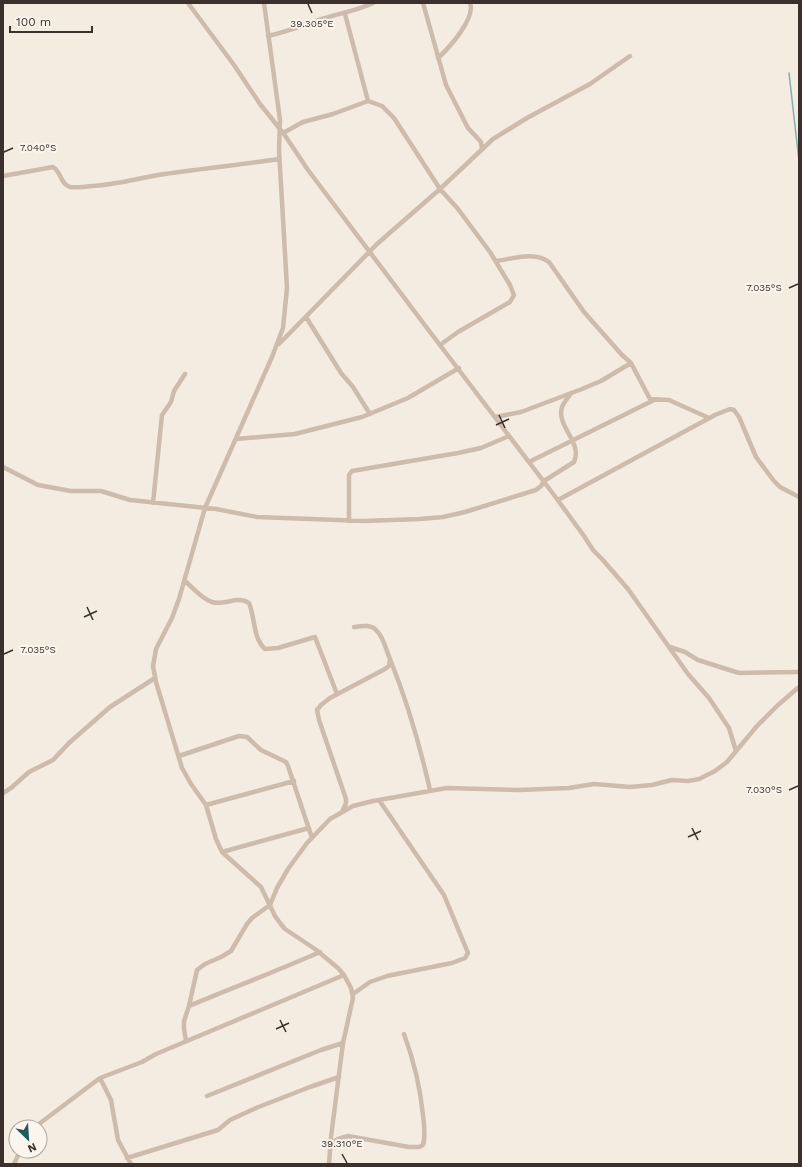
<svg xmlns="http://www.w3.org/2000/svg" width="802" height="1167" viewBox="0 0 802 1167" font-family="'Work Sans',sans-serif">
  <rect width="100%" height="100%" fill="#f4ebe1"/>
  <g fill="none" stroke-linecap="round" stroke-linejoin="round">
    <path stroke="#7fb0b2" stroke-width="1.5" d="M789,73L799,161"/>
    <path stroke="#cdbbac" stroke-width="4.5" d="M188,3L234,65L260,104L284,134L308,170L427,328L554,495L584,536L593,550L602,559L628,589L688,674L709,698L729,728L736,751
      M264,3L280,120L279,150L287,288L283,328L272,357L205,508L179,599L172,618L156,649L153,666L156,682L182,768L191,784L206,805L216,839L222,852L261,887L275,916L280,923L285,929L315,949L338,968L344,975L351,988L353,998L343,1043L331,1137L329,1164
      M423,3L446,85L468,128L481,142L482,149
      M345,14L368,101
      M268,36C287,32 304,25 322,19C339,13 357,11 373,3
      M438,58C449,48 476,18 470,3
      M283,133L303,122L333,114L368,101L382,106L394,118L440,189L458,209L490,252L510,285L514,295L510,302L458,332L440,345
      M3,176L53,167C61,171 60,184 70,187C77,188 85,187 92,186C114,185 136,179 158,175C198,169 239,165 279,159
      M496,261C512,259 534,251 549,262L584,312L622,355L631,363L650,399L669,400L709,418
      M306,317L341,373L353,387L370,414
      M279,344L377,244L440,189L493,139L527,118L590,84L630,56
      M495,417L521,412L582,389L601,381L631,363
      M236,439L295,434L362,417L408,398L459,368
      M529,462L654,400
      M3,467L38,485L71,491H101L130,500L216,509L257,517L364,521L420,519L443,517L465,512L536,490L541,486L544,481L574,462C583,442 556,427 562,407C564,402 568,398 571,393
      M558,500L715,415L730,409L734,410L739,417L756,457L774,481L780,487L799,497
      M153,503L162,415L171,402L174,391L185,374
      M349,521V475L352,471L458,453L481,448L509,436
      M185,581C193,588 202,599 212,602C225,606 237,595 249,603C255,617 253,639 265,649L278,648L315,637L337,694
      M354,627C362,626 371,624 377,631C384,638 386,650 390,659C407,701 420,746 430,790
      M670,647L685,652L698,660L739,673L799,672
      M179,756L239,736L247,737L261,750L286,762L288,766L312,838
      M3,793L11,788L29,772L53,760L69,743L110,707L155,678
      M206,805L294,781
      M342,812L346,803V799L319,720L317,710L321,705L330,698L385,669L389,666L390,660
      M222,852L309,828
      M353,994L370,982L387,976L452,963L465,958L468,953L444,895L379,800
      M189,1006C232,988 277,971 320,952
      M186,1041L184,1029V1021L189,1006L197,970L205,964L221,957L231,951L247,924L252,918L270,905L277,888L288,869L307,843L330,819L353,806L373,801L447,788L519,790L569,788L594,784L630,787L652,785L672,780L688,781L699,779L715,771L727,762L757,726L778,705L799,687
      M100,1078L111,1100L118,1140L131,1164
      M207,1096L321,1050L343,1043
      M35,1127L100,1078L142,1062L156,1054L344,975
      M330,1144L338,1139L348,1136L409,1147H419L423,1145C426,1136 424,1124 423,1115C420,1086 414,1061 404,1034
      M127,1158L218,1130L230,1120L256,1108L310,1087L339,1077
      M14,1164L20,1151"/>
  </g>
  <path fill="none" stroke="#3b302b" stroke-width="1.5" d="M308,4L312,13M4,152L13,148M789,288L798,284M499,415L505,428M496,425L509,419M87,607L93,620M84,617L97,611M4,654L13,650M789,790L798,786M692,828L698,840M688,837L701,831M280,1020L286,1032M276,1029L289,1023M342,1154L347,1163"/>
  <g font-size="10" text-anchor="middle" fill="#3b302b" stroke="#fbf5ee" stroke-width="4" stroke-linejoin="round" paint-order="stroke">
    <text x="312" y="27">39.305°E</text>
    <text x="38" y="151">7.040°S</text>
    <text x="764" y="291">7.035°S</text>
    <text x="38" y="653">7.035°S</text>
    <text x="764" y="793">7.030°S</text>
    <text x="342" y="1147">39.310°E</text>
  </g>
  <rect width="802" height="1167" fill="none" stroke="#3b302b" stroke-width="8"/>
  <g transform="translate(28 1139) rotate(155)"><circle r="19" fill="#fbf5ee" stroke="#aea6a0"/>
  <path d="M0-3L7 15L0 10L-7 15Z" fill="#1f5a5e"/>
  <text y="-6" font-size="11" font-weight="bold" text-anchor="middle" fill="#3b302b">N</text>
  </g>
  <path d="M10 26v6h82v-6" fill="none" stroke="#3b302b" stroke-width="2"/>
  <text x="16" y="26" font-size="12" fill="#3b302b" stroke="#fbf5ee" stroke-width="3" paint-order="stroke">100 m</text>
</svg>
